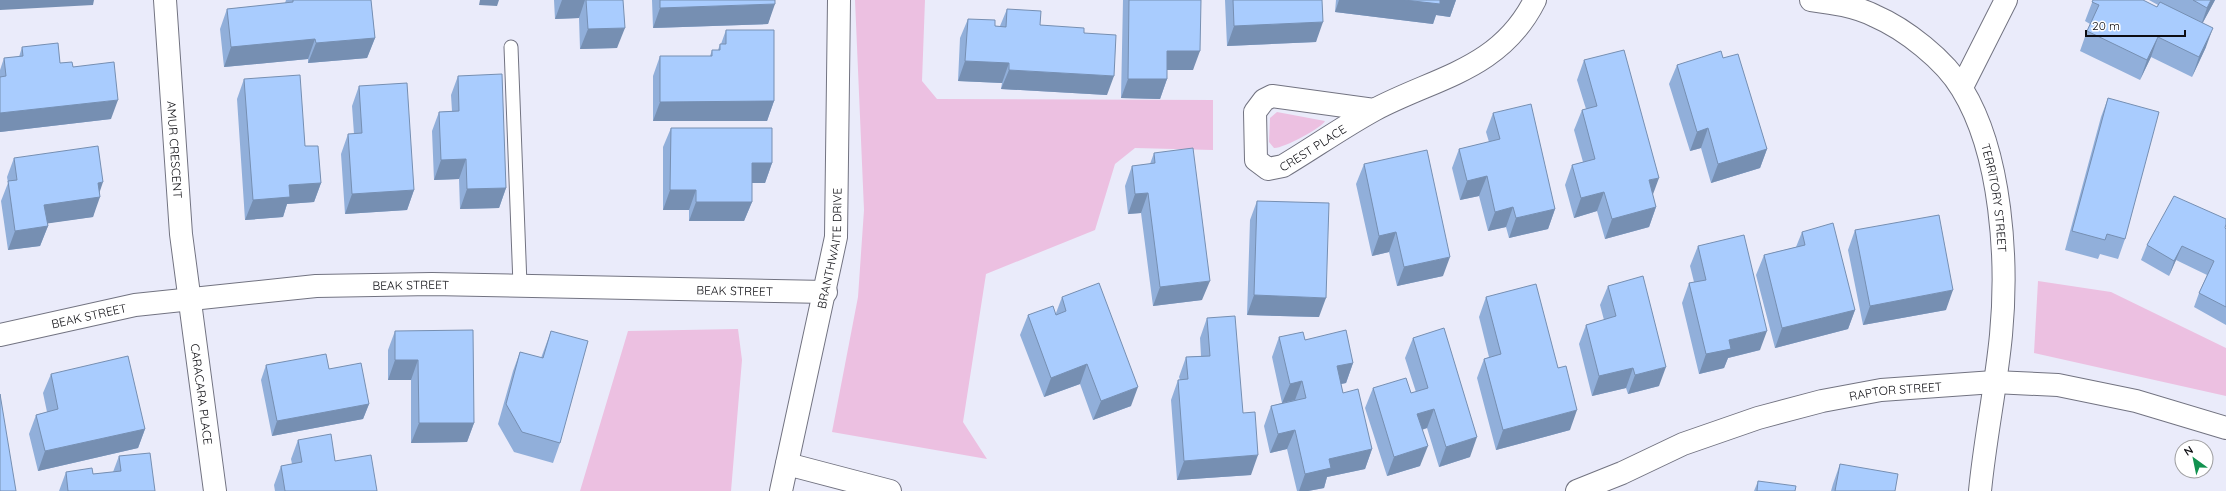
<svg xmlns="http://www.w3.org/2000/svg" width="2226" height="491" viewBox="0 0 2226 491" font-family="Quicksand,sans-serif">
  <rect width="100%" height="100%" fill="#eaebfa"/>
  <path fill="#ecc0e1" d="M855,0H925L922,81L937,99L1213,100V150L1135,148L1115,164L1095,230L986,274L963,422L987,459L832,432L858,297L864,210Z
    M1277,112L1325,121C1322,128 1282,149 1274,148L1269,142L1270,118Z
    M2038,281L2111,292L2226,348V396L2034,353Z
    M738,329L742,360L731,491H580L628,331Z"/>
  <g fill="none" stroke-linecap="round" stroke-linejoin="round">
    <defs>
      <path id="service" d="M511,47L520,285"/>
      <g id="minor">
        <path id="s1" d="M165,0L181,234L215,491"/>
        <path id="s2" d="M1811,0C1833,3 1855,6 1875,16C1905,29 1945,60 1962,89C2002,154 2008,261 2001,335C1996,387 1985,439 1980,491"/>
        <path d="M1962,87L2006,0"/>
        <path id="s3" d="M1374,110L1272,96L1264,100L1255,112L1256,160L1268,169L1283,166C1313,148 1343,127 1374,110C1436,77 1500,70 1535,0"/>
        <path id="s4" d="M0,335L135,305L316,286L432,284L826,292"/>
        <path d="M787,464L890,491"/>
        <path id="s5" d="M1577,491L1622,473L1683,444L1758,418L1822,401L1881,390L1994,382L2058,385L2136,401L2226,428"/>
      </g>
      <g id="tertiary">
        <path id="s6" d="M781,491L836,237L839,0"/>
      </g>
    </defs>
    <use href="#service" stroke="#727381" stroke-width="15"/>
    <use href="#minor" stroke="#727381" stroke-width="24"/>
    <use href="#tertiary" stroke="#727381" stroke-width="24"/>
    <use href="#service" stroke="#fff" stroke-width="13"/>
    <use href="#minor" stroke="#fff" stroke-width="22"/>
    <use href="#tertiary" stroke="#fff" stroke-width="22"/>
  </g>
  <path fill="#91afda" d="M286,0H371L375,38L367,58L308,63V59L224,67L220,29L227,9L285,3Z
    M554,0H623L617,48L580,49L579,18L555,19Z
    M652,0H775L768,24L653,28Z
    M1123,0H1201L1193,70H1167V79L1160,99L1121,98Z
    M1225,0H1322L1316,42L1227,46Z
    M1336,0H1456L1450,17L1436,15L1433,24L1335,12Z
    M2093,0L2157,7L2158,5L2149,0H2215L2203,22L2206,47L2192,77L2151,57L2140,80L2080,51L2087,31L2090,24L2085,21Z
    M1007,9L1040,25L1084,33L1107,95L1001,89L1002,83L958,81L960,38L968,19L995,26H1000Z
    M726,30L774,101L767,121H653V76L660,56H710L712,50H718L720,44H721Z
    M22,47L60,63L73,67L111,119L0,132V70L4,58L19,57Z
    M1723,58L1767,149L1760,168L1711,183L1701,148L1690,151L1669,84L1677,65Z
    M1584,60L1652,195L1656,207L1649,227L1605,239L1597,211L1574,218L1565,185L1572,165L1583,162L1574,130L1582,110L1586,109L1577,80Z
    M458,76L506,188L499,208L460,209L459,179L434,180L432,131L439,112L452,111L451,95Z
    M244,79L305,146L321,183L314,202L287,204L283,217L245,220L237,99Z
    M359,86L414,190L407,210L345,214L341,154L348,134H354L352,106Z
    M2108,98L2125,239L2118,259L2100,254L2098,259L2065,250L2101,117Z
    M1493,113L1555,209L1548,229L1509,238L1506,227L1488,231L1479,196L1460,200L1452,168L1459,149L1489,142L1486,132Z
    M671,128L772,163L765,183H752V202L744,221H689V210H663V147Z
    M1154,153L1202,300L1153,306L1141,213L1128,214L1125,186L1132,166L1150,164Z
    M14,158L99,193L93,217L47,223L48,226L40,246L8,250L1,201L8,183L7,177Z
    M1364,164L1443,276L1397,286L1389,252L1372,256L1356,184Z
    M1257,201L1319,317L1247,315L1250,220Z
    M2225,228L2226,229V325L2194,307L2199,293L2207,275L2176,260L2169,276L2141,260L2147,245Z
    M1855,230L1946,310L1863,325L1848,250Z
    M1802,232L1855,310L1848,329L1775,348L1756,275L1764,255L1796,247Z
    M1698,246L1760,350L1728,358L1724,368L1699,374L1682,303L1689,283L1694,282L1690,266Z
    M1608,286L1659,386L1628,394L1626,388L1592,396L1579,344L1586,325L1604,320L1600,305Z
    M1062,297L1131,406L1093,420L1080,384L1044,397L1020,335L1028,315L1056,313Z
    M1486,297L1570,430L1496,450L1477,378L1484,359L1489,357L1479,317Z
    M1207,318L1243,413L1251,475L1177,480L1171,400L1178,380H1180L1179,377L1186,357L1201,356L1200,338Z
    M395,331L474,423L467,442L411,443V380H388V350Z
    M551,331L560,443L553,463L514,452L498,424L513,371L520,352L541,358Z
    M1279,337L1305,340L1353,363L1346,383L1341,384L1343,393L1372,449L1365,469L1327,477L1324,488L1308,491H1297L1287,449L1270,453L1264,426L1271,406L1282,403L1272,357Z
    M1413,338L1470,457L1439,467L1427,428L1422,430L1420,466L1387,476L1365,408L1373,388L1411,393L1416,392L1405,358Z
    M266,365L329,369L369,404L363,419L272,436L261,380Z
    M51,374L145,429L138,448L38,471L29,434L36,415L47,412L43,393Z
    M298,440L335,461L377,491H275L274,485L281,466L292,464L291,459Z
    M119,456L155,491H59L66,472L93,474L113,472Z
    M1840,464L1895,491H1831L1833,484Z
    M1758,481L1795,491H1754Z"/>
  <path fill="#768fb2" d="M0,0H94L93,5L0,10Z
    M480,0H499L497,6L479,5Z
    M562,0H585L579,18L555,19Z
    M1339,0H1456L1450,17L1436,15L1433,24L1335,12Z
    M2211,0H2215L2200,28L2207,8Z
    M775,4L768,24L653,28L660,8Z
    M1323,22L1316,42L1227,46L1234,26Z
    M625,28L617,48L580,49L588,29Z
    M2213,28L2206,47L2192,77L2199,57Z
    M2158,37L2151,57L2140,80L2147,60Z
    M375,38L367,58L308,63L316,43Z
    M315,39L308,59L224,67L231,47Z
    M1167,51H1200L1193,70H1160Z
    M965,61L1009,63L1002,83L958,81Z
    M1009,70L1114,76L1107,95L1001,89Z
    M1128,79H1167L1160,99L1121,98Z
    M118,100L111,119L0,132V113Z
    M774,101L767,121H653L660,102Z
    M1708,128L1701,148L1690,151L1697,132Z
    M1767,149L1760,168L1711,183L1718,164Z
    M466,159L459,179L434,180L441,160Z
    M752,163H772L765,183H745Z
    M1487,176L1479,196L1460,200L1467,181Z
    M1659,178L1652,197L1649,180Z
    M103,182L98,197H100L93,217L37,225L44,205L98,183Z
    M321,183L314,202L287,204L283,217L245,220L253,200L289,185Z
    M506,188L499,208L460,209L467,189Z
    M414,190L407,210L345,214L352,194Z
    M670,190H696L689,210H663Z
    M1604,192L1597,211L1574,218L1581,198Z
    M1148,193L1141,213L1128,214L1135,194Z
    M696,202H752L744,221H689Z
    M1513,207L1506,227L1488,231L1495,212Z
    M1656,207L1649,227L1605,239L1612,219Z
    M1555,209L1548,229L1509,238L1516,218Z
    M48,226L40,246L8,250L15,231Z
    M1396,232L1389,252L1372,256L1379,236Z
    M2182,246L2176,260L2169,276L2174,261Z
    M1450,257L1443,276L1397,286L1404,267Z
    M1210,281L1202,300L1153,306L1160,287Z
    M1953,290L1946,310L1863,325L1870,306Z
    M1254,295L1326,298L1319,317L1247,315Z
    M1855,310L1848,329L1775,348L1782,328Z
    M1767,331L1760,350L1728,358L1724,368L1699,374L1706,354L1729,340Z
    M395,360H418L411,380H388Z
    M1353,363L1346,383L1330,386L1337,366Z
    M1087,364L1080,384L1044,397L1051,378Z
    M1666,367L1659,386L1628,394L1635,375Z
    M1633,368L1626,388L1592,396L1599,376Z
    M1302,381L1295,400L1282,403L1290,384Z
    M1138,387L1131,406L1093,420L1101,401Z
    M369,404L363,419L272,436L277,421Z
    M1434,409L1427,428L1410,433L1417,414Z
    M1577,410L1570,430L1496,450L1503,430Z
    M419,423H474L467,442L411,443Z
    M145,429L138,448L38,471L45,451Z
    M1295,430L1287,449L1270,453L1278,434Z
    M1477,437L1470,457L1439,467L1446,447Z
    M1428,446L1420,466L1387,476L1394,457Z
    M1372,449L1365,469L1327,477L1324,488L1308,491H1299L1305,474L1329,459Z
    M1258,455L1251,475L1177,480L1184,461Z"/>
  <path fill="#a9ccfe" stroke="#768fb2" d="M293,0H371L375,38L316,43L315,39L231,47L227,9L293,2Z
    M586,0H623L625,28L588,29Z
    M660,0H775V4L660,8Z
    M1129,0H1201L1200,51H1167V79H1128Z
    M1233,0H1322L1323,22L1234,26Z
    M1404,0H1440V4Z
    M2093,0H2143L2157,7L2160,2L2213,28L2199,57L2158,37L2147,60L2087,31L2099,5L2092,2Z
    M2193,0H2211L2207,8Z
    M1007,9L1041,11L1040,25L1084,28V33L1116,35L1114,76L1009,70V63L965,61L968,19L995,20V26L1006,27Z
    M726,30H774V101L660,102V56H712V50H720V44H726Z
    M58,43L60,63L72,62L73,67L114,62L118,100L0,113V77L6,76L4,58L23,56L22,47Z
    M1624,50L1659,178L1649,180L1656,207L1612,219L1604,192L1581,198L1572,165L1595,159L1582,110L1597,106L1584,60Z
    M1721,51L1723,58L1738,54L1767,149L1718,164L1708,128L1697,132L1677,65Z
    M502,74L506,188L467,189L466,159L441,160L439,112L459,111L458,76Z
    M300,75L305,146H318L321,183L289,185L290,197L253,200L244,79Z
    M407,83L414,190L352,194L348,134L362,133L359,86Z
    M2108,98L2159,112L2125,239L2107,234L2105,240L2072,231Z
    M1531,104L1555,209L1516,218L1513,207L1495,212L1487,176L1467,181L1459,149L1500,139L1493,113Z
    M671,128H772V163H752V202H696V190H670Z
    M98,146L103,182L98,183L100,197L44,205L48,226L15,231L8,181L17,180L14,158Z
    M1193,148L1210,281L1160,287L1148,193L1135,194L1132,166L1155,163L1154,153Z
    M1427,150L1450,257L1404,267L1396,232L1379,236L1364,164Z
    M2174,196L2226,219V224L2225,228L2226,229V307L2199,293L2214,261L2182,246L2174,261L2147,245Z
    M1257,201L1329,203L1326,298L1254,295Z
    M1939,215L1953,290L1870,306L1855,230Z
    M1833,223L1855,310L1782,328L1764,255L1805,245L1802,232Z
    M1744,235L1767,331L1729,340L1731,349L1706,354L1689,283L1706,280L1698,246Z
    M1643,276L1666,367L1635,375L1633,368L1599,376L1586,325L1616,316L1608,286Z
    M1099,283L1138,387L1101,401L1087,364L1051,378L1028,315L1053,306L1056,315L1066,311L1062,297Z
    M1536,284L1558,368L1566,366L1577,410L1503,430L1484,359L1501,354L1486,297Z
    M1235,316L1243,413L1255,412L1258,455L1184,461L1178,380L1188,379L1186,357L1210,356L1207,318Z
    M1444,328L1477,437L1446,447L1434,409L1417,414L1428,446L1394,457L1373,388L1406,378L1411,393L1428,388L1413,338Z
    M473,330L474,423H419L418,360H395V331Z
    M1346,330L1353,363L1337,366L1343,393L1358,389L1372,449L1329,459L1331,468L1305,474L1295,430L1278,434L1271,406L1306,398L1302,381L1290,384L1279,337L1303,332L1305,340Z
    M551,331L588,341L560,443L522,432L506,404L520,352L543,358Z
    M326,354L329,369L361,363L369,404L277,421L266,365Z
    M128,356L145,429L45,451L36,415L58,409L51,374Z
    M0,394L16,491H0Z
    M331,434L335,461L371,455L377,491H285L281,466L302,462L298,440Z
    M150,453L155,491H68L66,472L92,468L93,474L121,471L119,456Z
    M1840,464L1898,474L1895,491H1835Z
    M1758,481L1796,486L1795,491H1757Z"/>
  <g text-anchor="middle" dominant-baseline="central" stroke-width="3.5" stroke-linejoin="round" paint-order="stroke">
    <g font-size="12" fill="#0d0d12" stroke="#fff">
      <text stroke="none"><textPath href="#s3" startOffset="240">CREST PLACE</textPath></text>
      <text stroke="none"><textPath href="#s1" startOffset="150">AMUR CRESCENT</textPath></text>
      <text stroke="none"><textPath href="#s2" startOffset="296">TERRITORY STREET</textPath></text>
      <text stroke="none"><textPath href="#s6" startOffset="248">BRANTHWAITE DRIVE</textPath></text>
      <text stroke="none"><textPath href="#s4" startOffset="415">BEAK STREET</textPath></text>
      <text stroke="none"><textPath href="#s4" startOffset="739">BEAK STREET</textPath></text>
      <text stroke="none"><textPath href="#s4" startOffset="91">BEAK STREET</textPath></text>
      <text stroke="none"><textPath href="#s5" startOffset="336">RAPTOR STREET</textPath></text>
      <text stroke="none"><textPath href="#s1" startOffset="396">CARACARA PLACE</textPath></text>
    </g>
  </g>
  <g transform="translate(2194 459) rotate(327)"><circle r="19" fill="#ffffff" stroke="#9e9ea0"/>
  <path d="M0-3L7 15L0 10L-7 15Z" fill="#11924f"/>
  <text y="-6" font-size="11" font-weight="bold" text-anchor="middle" fill="#0d0d12">N</text>
  </g>
  <path d="M2086 30v6h99v-6" fill="none" stroke="#0d0d12" stroke-width="2"/>
  <text x="2092" y="30" font-size="12" fill="#0d0d12" stroke="#ffffff" stroke-width="3" paint-order="stroke">20 m</text>
</svg>
